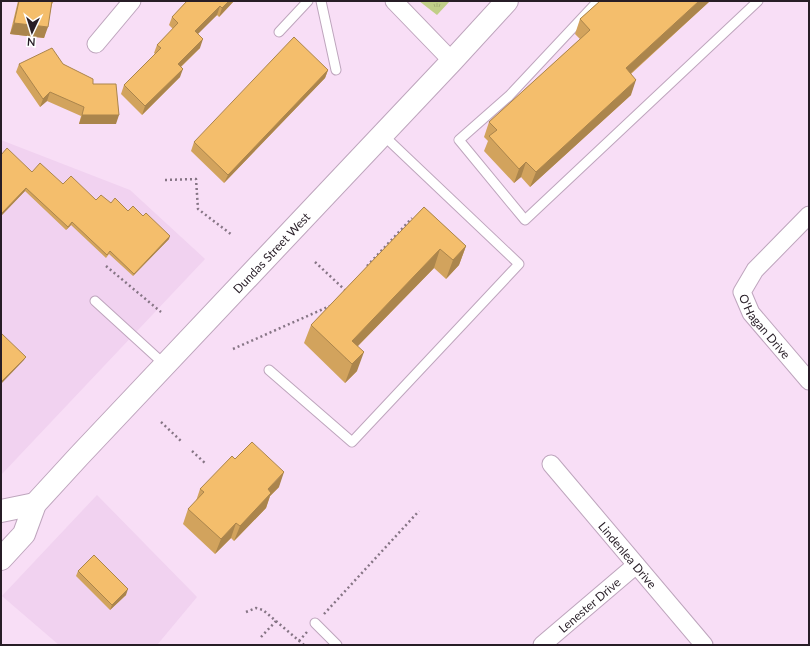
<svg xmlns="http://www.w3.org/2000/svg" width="810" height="646" viewBox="0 0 810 646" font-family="Lato,sans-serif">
  <defs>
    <pattern id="grass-tufts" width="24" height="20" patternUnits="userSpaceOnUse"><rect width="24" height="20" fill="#c1cf88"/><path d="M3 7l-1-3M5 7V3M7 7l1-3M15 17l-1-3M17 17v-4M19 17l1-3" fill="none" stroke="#a6b175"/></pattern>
  </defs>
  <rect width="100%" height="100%" fill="#f8def6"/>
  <path fill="#f1d2f0" d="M1,140L130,190L205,259L1,475Z
    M97,495L197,597L157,645H59L2,596Z"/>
  <path fill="url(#grass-tufts)" d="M419,1H450L437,15Z"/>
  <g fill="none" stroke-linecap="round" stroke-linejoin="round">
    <defs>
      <path id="service" d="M321,1L336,70
        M598,1L509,96L459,140L525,220L758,1
        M279,32L308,1
        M95,301L164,364
        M269,370L352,442L519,264L382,134
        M315,623L337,645"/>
      <g id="minor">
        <path d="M394,1L452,61"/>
        <path d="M96,44L132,1"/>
        <path id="s1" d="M809,215L755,270L742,292L751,313L809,381"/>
        <path id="s2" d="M551,464L704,645"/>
        <path id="s3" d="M542,645L636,565"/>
      </g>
      <g id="primary">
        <path d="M1,511L35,504"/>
        <path id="s4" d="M1,559L24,534L35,504L79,456L452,61L507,1"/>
      </g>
    </defs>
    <use href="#service" stroke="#bea5bd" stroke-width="11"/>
    <use href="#minor" stroke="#bea5bd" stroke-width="19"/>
    <use href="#primary" stroke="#bea5bd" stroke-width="24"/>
    <path stroke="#867585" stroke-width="2.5" stroke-dasharray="2 3" stroke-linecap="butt" d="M165,180L196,179L198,209L232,235
      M315,262L345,290
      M106,266L161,312
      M367,266L412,218
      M233,349L330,306
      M161,422L181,441
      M192,451L206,464
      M246,612L256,608L263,610L304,645
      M324,614L419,511
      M261,637L276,621
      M299,641L307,632"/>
    <use href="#service" stroke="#fff" stroke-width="9"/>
    <use href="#minor" stroke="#fff" stroke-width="17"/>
    <use href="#primary" stroke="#fff" stroke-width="22"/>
  </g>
  <path fill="#d2a35d" d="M18,1H54L52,4L44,38L10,34Z
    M187,1H234L219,17L217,15L197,34L200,48L181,67L180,77L142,115L121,94L124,85L155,54L154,53L157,45L173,29L169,25L172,17Z
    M600,1H710L631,74V95L530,187L521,177L514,183L484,151L488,141L484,137L489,122L580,39L575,34L580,19Z
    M19,64H63L93,84L116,124H79L81,116L47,101L40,107L16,72Z
    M328,70L325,78L224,183L191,151L194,142Z
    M1,155L32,172L63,184L96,200L111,203L128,211L169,239L133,276L109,254L106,258L71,225L66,230L25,191L1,216Z
    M424,207L466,246L459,265L446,279L434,268L358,346L357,371L345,383L304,343L311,325Z
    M235,459L279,487L270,496L266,508L234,541L231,538L215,554L183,524L188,509L196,501L200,489Z
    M78,571L126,595L110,610L76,576Z"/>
  <path fill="#ab854c" d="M229,1H234L219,17L222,8Z
    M699,1H710L620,83L626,68Z
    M220,6L217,15L192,40L195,31Z
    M14,23L48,27L44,38L10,34Z
    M203,39L200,48L175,72L178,64Z
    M183,69L180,77L142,115L145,106Z
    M328,70L325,78L224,183L228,175Z
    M636,80L631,95L530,187L536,172Z
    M50,92L47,101L40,107L43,99Z
    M82,115H119L116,124H79Z
    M526,162L521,177L514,183L519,169Z
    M26,188L25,191L1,216L2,213Z
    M72,222L71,225L66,230L68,227Z
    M170,236L169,239L133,276L134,274Z
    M466,246L459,265L446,279L453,260Z
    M440,249L434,268L345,359L352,341Z
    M364,352L357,371L345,383L352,364Z
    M26,357L24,360L1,384V382Z
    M284,472L279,487L270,496L266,508L234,541L240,526L268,489Z
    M236,523L231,538L215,554L221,539Z
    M128,589L126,595L110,610L112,605Z"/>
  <path fill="#f4be6c" stroke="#ab854c" d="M19,1H52L48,27L14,23Z
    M187,1H229L222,8L220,6L195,31L203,39L178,64L183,69L145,106L124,85L161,48L157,45L178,23L172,17Z
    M600,1H699L626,68L636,80L536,172L526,162L519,169L489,136L497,130L489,122L590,30L580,19Z
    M294,37L328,70L228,175L194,142Z
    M52,48L63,64L93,79V84H116L119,115H82L84,107L50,92L43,99L19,64Z
    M7,148L32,172L40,163L63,184L71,176L96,200L101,195L111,203L115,198L128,211L133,206L143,216L146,213L170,236L134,274L110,251L107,255L72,222L68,227L26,188L2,213L1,212V155Z
    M424,207L466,246L453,260L440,249L352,341L364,352L352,364L311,325Z
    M1,333L26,357L1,382Z
    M252,442L284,472L268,489L271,493L240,526L236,523L221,539L188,509L204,492L200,489L232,456L235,459Z
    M94,555L128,589L112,605L78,571Z"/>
  <g text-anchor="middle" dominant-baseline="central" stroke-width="3" stroke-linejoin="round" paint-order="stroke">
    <g font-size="12" fill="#271d26" stroke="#fff">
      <text stroke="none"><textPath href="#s4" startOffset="411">Dundas Street West</textPath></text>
      <text stroke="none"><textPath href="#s1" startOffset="144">O'Hagan Drive</textPath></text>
      <text stroke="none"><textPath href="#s2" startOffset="119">Lindenlea Drive</textPath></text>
      <text stroke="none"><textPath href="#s3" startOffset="62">Lenester Drive</textPath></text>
    </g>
  </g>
  <rect width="810" height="646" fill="none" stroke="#271d26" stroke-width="4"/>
  <g transform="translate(32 32) rotate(184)" stroke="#ffffff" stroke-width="3" paint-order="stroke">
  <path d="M0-3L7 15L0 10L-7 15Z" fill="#271d26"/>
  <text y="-6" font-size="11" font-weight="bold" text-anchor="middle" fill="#271d26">N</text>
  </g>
</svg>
